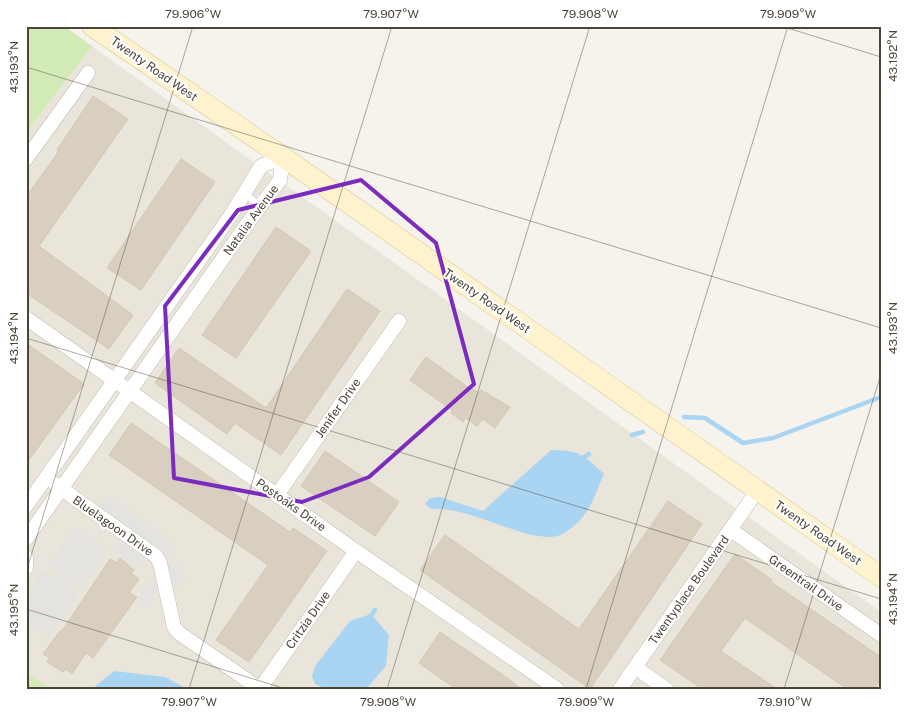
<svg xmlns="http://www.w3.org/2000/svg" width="907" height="715" viewBox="0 0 907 715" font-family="'Public Sans',sans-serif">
  <rect width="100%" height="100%" fill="#f6f3ec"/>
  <path fill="#eae5da" d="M92,46L881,612V689H26V133Z"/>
  <path fill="#d2eab5" d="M26,26H64L92,46L26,133Z
    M26,672L50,689H26Z"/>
  <path fill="#e5e3e0" d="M107,495L177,545L160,569L145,558L138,569L111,550L127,526L99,506Z
    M75,527L108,551L82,588L71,580L67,586L78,594L50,636L37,627L34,631L26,625V595L44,570L56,578L59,573L48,566Z
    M182,564L185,584L173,586L169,566Z
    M155,574L158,592L147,608L140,604L142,601L138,598Z"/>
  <path fill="#a9d4f2" d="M551,450C579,450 584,455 604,474C598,487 593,504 584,515C580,522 564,535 557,536C525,543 471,506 431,509L425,504L430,498L440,497L483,511Z
    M371,614L389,635L386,666L366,689H326L315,684L312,677L315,666L350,621Z
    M114,671L165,677L187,689H92Z"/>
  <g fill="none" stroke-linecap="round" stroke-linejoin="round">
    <path stroke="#a9d4f2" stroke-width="4.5" d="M684,417L705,418L743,443L773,438L881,397
      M632,435L643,432
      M579,460L589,454
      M369,619L375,610"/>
  </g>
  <path fill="#d8cfc1" stroke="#d3c7b4" d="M93,96L128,119L39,246L133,315L109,349L26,293V197L59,151L57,150Z
    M181,159L215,182L141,290L107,268Z
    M276,227L311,251L236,358L202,335Z
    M347,289L380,311L281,455L235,423L227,434L155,383L179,348L266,408Z
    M26,343L84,384L26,464Z
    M426,357L469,388L470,387L479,393L481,390L510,407L495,428L483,419L477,426L466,418L463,422L451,413L453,411L410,380Z
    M131,423L290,532L293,528L327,551L249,662L216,640L268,565L109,455Z
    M325,451L399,502L375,536L301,486Z
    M668,501L702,524L590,689L420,570L445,535L579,629Z
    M735,554L772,580L771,582L881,657V679L875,689H847L745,618L721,651L777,689H702L660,660Z
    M120,558L134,570L131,573L139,579L129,593L137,597L93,658L86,653L72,674L66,669L63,672L47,662L50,658L43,654L60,631H62L110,559L117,563Z
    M440,632L506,677L521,689H456L419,663Z"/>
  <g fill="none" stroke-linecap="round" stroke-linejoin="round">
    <defs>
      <path id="lane" d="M243,193L261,206"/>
      <path id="street" d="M26,159L88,73
        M26,318L356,551L557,689
        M55,484L156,556L160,563L174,627L179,633L260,689
        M277,495L399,321
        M26,506L231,215L261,166L283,157L280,180L247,224L26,539
        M731,530L881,635
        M26,557V568
        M635,667L666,689
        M260,689L356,551
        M620,689L757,491"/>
      <path id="secondary" d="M92,26L283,157L881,577"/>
    </defs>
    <use href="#lane" stroke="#c2bbae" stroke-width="8"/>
    <use href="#street" stroke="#c2bbae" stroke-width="15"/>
    <use href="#secondary" stroke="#d6c79b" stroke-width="21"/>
    <use href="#lane" stroke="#fff" stroke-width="7"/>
    <use href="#street" stroke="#fff" stroke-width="14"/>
    <use href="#secondary" stroke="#fff3cd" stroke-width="20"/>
  </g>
  <path fill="none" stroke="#7b2cbf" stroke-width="4" stroke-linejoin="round" d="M361,180L436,243L474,384L369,477L302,502L174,478L165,306L238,210Z"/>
  <path fill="none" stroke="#4b4439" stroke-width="1" stroke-opacity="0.45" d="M781,26L881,57M26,67L881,328M26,338L881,599M26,572L193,26M26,609L286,689M189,689L392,26M387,689L590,26M586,689L788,26M784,689L881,374"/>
  <g text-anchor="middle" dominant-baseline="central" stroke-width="4.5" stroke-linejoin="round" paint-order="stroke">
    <g font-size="12" fill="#4b4439" stroke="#fff">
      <text transform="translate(154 69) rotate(35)">Twenty Road West</text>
      <text transform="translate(251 220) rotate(-54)">Natalia Avenue</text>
      <text transform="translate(487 301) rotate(35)">Twenty Road West</text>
      <text transform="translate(338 408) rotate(-55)">Jenifer Drive</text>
      <text transform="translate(291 505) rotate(35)">Postoaks Drive</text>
      <text transform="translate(113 526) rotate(35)">Bluelagoon Drive</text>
      <text transform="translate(818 533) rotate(35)">Twenty Road West</text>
      <text transform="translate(806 583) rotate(35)">Greentrail Drive</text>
      <text transform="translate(689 590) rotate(-55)">Twentyplace Boulevard</text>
      <text transform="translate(308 620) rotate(-55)">Critzia Drive</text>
    </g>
  </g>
  <rect width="907" height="715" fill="none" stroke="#ffffff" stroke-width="55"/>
  <rect x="28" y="28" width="852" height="660" fill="none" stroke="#4b4439" stroke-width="2"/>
  <g font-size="12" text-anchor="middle" fill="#4b4439">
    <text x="193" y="18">79.906°W</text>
    <text x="391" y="18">79.907°W</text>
    <text x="590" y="18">79.908°W</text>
    <text x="788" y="18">79.909°W</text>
    <text transform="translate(893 56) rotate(-90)" y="4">43.192°N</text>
    <text transform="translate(14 67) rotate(-90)" y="4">43.193°N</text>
    <text transform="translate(893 328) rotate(-90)" y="4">43.193°N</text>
    <text transform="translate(14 338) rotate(-90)" y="4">43.194°N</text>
    <text transform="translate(893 599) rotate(-90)" y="4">43.194°N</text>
    <text transform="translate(14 610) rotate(-90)" y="4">43.195°N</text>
    <text x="189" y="706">79.907°W</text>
    <text x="388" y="706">79.908°W</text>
    <text x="586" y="706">79.909°W</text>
    <text x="785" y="706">79.910°W</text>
  </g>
</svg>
